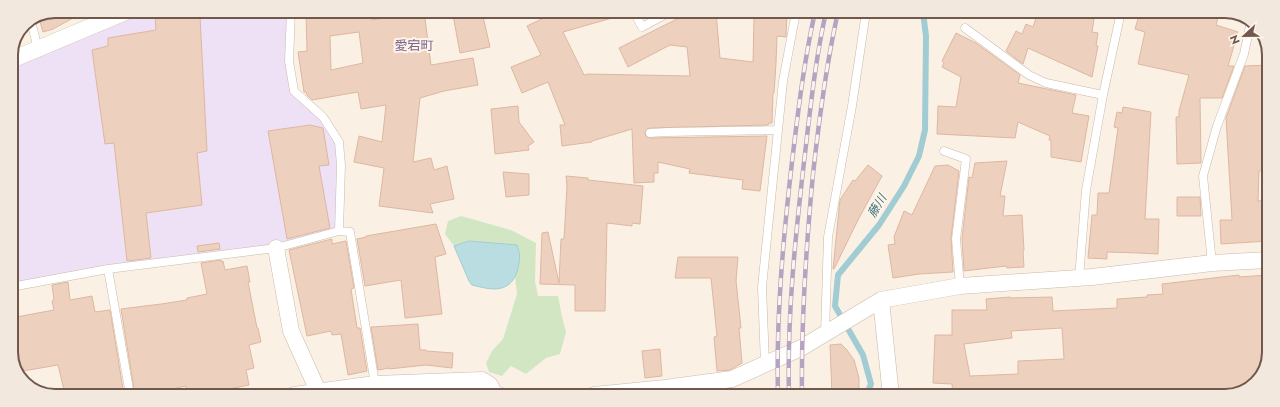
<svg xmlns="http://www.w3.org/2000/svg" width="1280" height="407" viewBox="0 0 1280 407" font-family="Jost,'Noto Sans JP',sans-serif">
  <rect width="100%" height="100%" fill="#faf1e4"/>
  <path fill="#eee1f6" d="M128,11H291L289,61L294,91L339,142V231L276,248L11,287V60Z"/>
  <path fill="#d2e6c4" d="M461,216L511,230L536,243L535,281L538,296H558L562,317L566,332L560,354L546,358L526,374L511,366L502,376L489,372L486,363L492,351L503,339L517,294L515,277L520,261V253L517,245L469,241L454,246L445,234L448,221Z"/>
  <path fill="#badde2" stroke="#a1ccd3" d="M469,241L517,245C521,255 520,261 517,272C509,294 491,290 472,285L469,281L454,246Z"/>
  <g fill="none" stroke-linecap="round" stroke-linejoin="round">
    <path stroke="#a1ccd3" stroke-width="6" d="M866,396L871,384L863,355L835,306L838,275L879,225L904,186L919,156L925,130L926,36L923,12"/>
  </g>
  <path fill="#edd0be" stroke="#deb7a0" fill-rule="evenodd" d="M55,11H86L53,29L43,32L39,18Z
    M349,11H371L372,20L404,14V11H424L431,65L473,58L478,85L444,91L420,98L413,162L431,158L434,170L447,166L454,199L430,204L433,213L379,206L384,168L354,162L359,136L382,142L386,105L361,109L358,92L312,100L307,95L306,92H304L298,52L307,51L306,14L350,13ZM359,32L363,63L331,70L330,36Z
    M473,12H482L490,47L460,53L453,15Z
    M556,12H619V16L563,32L584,75L588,74L690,76L687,47L670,45L628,67L619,48L685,15L716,12L720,58L753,62L754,17H758V12H787L786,37L777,36L776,63L774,93H773L772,123H769L768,125L650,128L647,129L645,133L646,136L650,138L767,136L760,191L742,189L743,180L689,173L690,169L658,162V173H654V182L634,183L632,129L592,141V142L562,146L560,125H565L548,82L522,93L511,67L541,55L527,26Z
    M1038,12H1095L1092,32L1098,33L1096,46H1098L1092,77L1028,48L1023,64L1006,51L1016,31L1022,34L1026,24L1033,27Z
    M1140,12H1174L1190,16L1191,12L1219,13L1216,25L1238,32L1228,66H1234L1222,98H1200L1201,163L1177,164L1176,117H1179V111L1189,75L1138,64L1145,32L1135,29Z
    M155,16H200L207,151L197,153L202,205L146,213L151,258L127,261L114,143L105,144L92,50L108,46V38L156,30Z
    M956,33L976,43L1020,75L1018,83L1076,95L1072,113L1089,116L1081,162L1051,157V140H1049L1050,136L1018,122L1015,138L937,134L938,106L956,107L961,77L942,67L944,63L942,61Z
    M1269,65L1268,169L1259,171L1258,201L1268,200V241L1221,244L1220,220H1232L1226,118L1245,66Z
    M518,106L519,122L534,142L528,146L529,150L495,154L491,109Z
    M1123,107L1151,112L1145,219H1159L1158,254L1138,253L1107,252V259L1088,258L1092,215H1097L1098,193H1109L1118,128L1114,127L1117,112L1122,113Z
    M310,125L323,128L329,165L319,166L330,228L287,239L268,131Z
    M1007,161L1000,196H1005L1003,216L1022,215L1024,250L1023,251L1024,267L1007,268L1006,266L964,271L962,239L969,177L972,178L975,163Z
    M868,165L882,176L859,218L834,269H833L840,200L853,180L855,181Z
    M948,165L959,171L951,238L953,272L919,274L893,278L888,245L895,244L894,237L904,211L912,215L935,166Z
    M503,172L529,174V195L506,197Z
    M566,176L588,178V180L643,186L640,224L632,223V226L607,223L605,311H575V285L540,284L542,233L548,232L559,283L561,239H564L567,186Z
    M1177,197H1200L1201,216H1177Z
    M436,224L446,254L435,257L442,314L405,318L401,280L365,286L357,239L366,237V236Z
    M332,239V244L346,241L354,288L351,289L357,328H360L367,371L348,375L341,334L332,335L331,331L307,336L289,250Z
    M219,243L220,249L198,252L197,246Z
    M678,257H738L736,281L741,328H739L742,363L735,367L730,370L717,371L714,337L717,336L711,278H675Z
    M221,260L222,262L223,261L225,270L247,266L250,282H248L257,328H258L261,342L249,345L254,368L246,370L249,385L199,395H187L186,386L143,395H135L121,309L161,304L187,300V298L207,294L201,263Z
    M1239,275V277L1268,275L1267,364L1252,387L1225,396H1050L1049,389L1013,392V396H953L952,384L933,383L935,335H952V310H987L986,299L1010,297V298L1052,297L1053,311L1117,308V299L1147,297V295L1163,294L1162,284ZM1062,328L1064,359L1018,361V374L970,376L964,344L1012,338L1011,331Z
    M68,282L70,300L92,296L95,312L110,310L124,395L65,394L58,365L17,372L11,355V318L54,310L52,301L54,300L52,285Z
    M418,324L420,350H426V351L453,353L452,368L426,365L389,369V368L378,370L371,327Z
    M841,344L847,350L854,360L859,378V396L832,395L830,345Z
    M660,349L662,376L645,378L642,351Z"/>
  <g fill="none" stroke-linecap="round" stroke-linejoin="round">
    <defs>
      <path id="service" d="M634,12L642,27L670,12
        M31,21L38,49
        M965,28L1029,75L1046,83L1103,95
        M650,133L667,132L777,130
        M944,151L966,159L956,239L960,286
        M339,231L350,232L375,384
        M1212,263L1203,176L1217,126L1244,54L1251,21
        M108,269L130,395
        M1079,278L1086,190L1103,95L1121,12
        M11,287L108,269L276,248L339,231L341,165L339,142L323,117L294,91L289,61L291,11
        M825,334L828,237L852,106L866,12
        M765,364L762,287L783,81L796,12"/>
      <path id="minor" d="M11,60L128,11
        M276,248L291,331L318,391
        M881,300L891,396
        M294,395L375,384L482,380L490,385L495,395H499
        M594,395L665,388L732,379L801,348L881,300L960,286L1092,277L1212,263L1268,260"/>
    </defs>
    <use href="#service" stroke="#cab9ab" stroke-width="9"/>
    <use href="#minor" stroke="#cab9ab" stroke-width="17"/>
    <use href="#service" stroke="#fff" stroke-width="8"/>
    <use href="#minor" stroke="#fff" stroke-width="16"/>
    <defs>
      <path id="rail" d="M778,395C776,317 783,240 792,162C798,112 804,61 815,12
        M789,395C787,317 795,240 804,162C810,112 815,61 826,12
        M802,395C801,322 806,248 813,174C819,120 826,65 838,12"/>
    </defs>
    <use href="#rail" stroke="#b4a4c2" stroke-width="4.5"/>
    <use href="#rail" stroke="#fdf5ea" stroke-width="3" stroke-dasharray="9" stroke-linecap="butt"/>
  </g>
  <g text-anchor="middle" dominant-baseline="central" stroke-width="4" stroke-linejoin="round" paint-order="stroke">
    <g font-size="12" font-style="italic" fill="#44737b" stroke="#fdf5ea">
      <text transform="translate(877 206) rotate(-59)">藤川</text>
    </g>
    <g font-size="13" fill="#7e648c" stroke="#fdf5ea">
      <text x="414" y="45">愛宕町</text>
    </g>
  </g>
  <path d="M0 0H1280V407H0ZM55 18H1225A37 37 0 0 1 1262 55V352A37 37 0 0 1 1225 389H55A37 37 0 0 1 18 352V55A37 37 0 0 1 55 18Z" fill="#f2e8dd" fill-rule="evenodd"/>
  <path fill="none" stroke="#70584c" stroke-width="2" d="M55 18H1225A37 37 0 0 1 1262 55V352A37 37 0 0 1 1225 389H55A37 37 0 0 1 18 352V55A37 37 0 0 1 55 18Z"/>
  <g transform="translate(1244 36) rotate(248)" stroke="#fdf5ea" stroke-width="3" paint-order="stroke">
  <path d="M0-3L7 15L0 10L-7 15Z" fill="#70584c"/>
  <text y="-6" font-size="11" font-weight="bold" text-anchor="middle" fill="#70584c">N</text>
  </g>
</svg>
